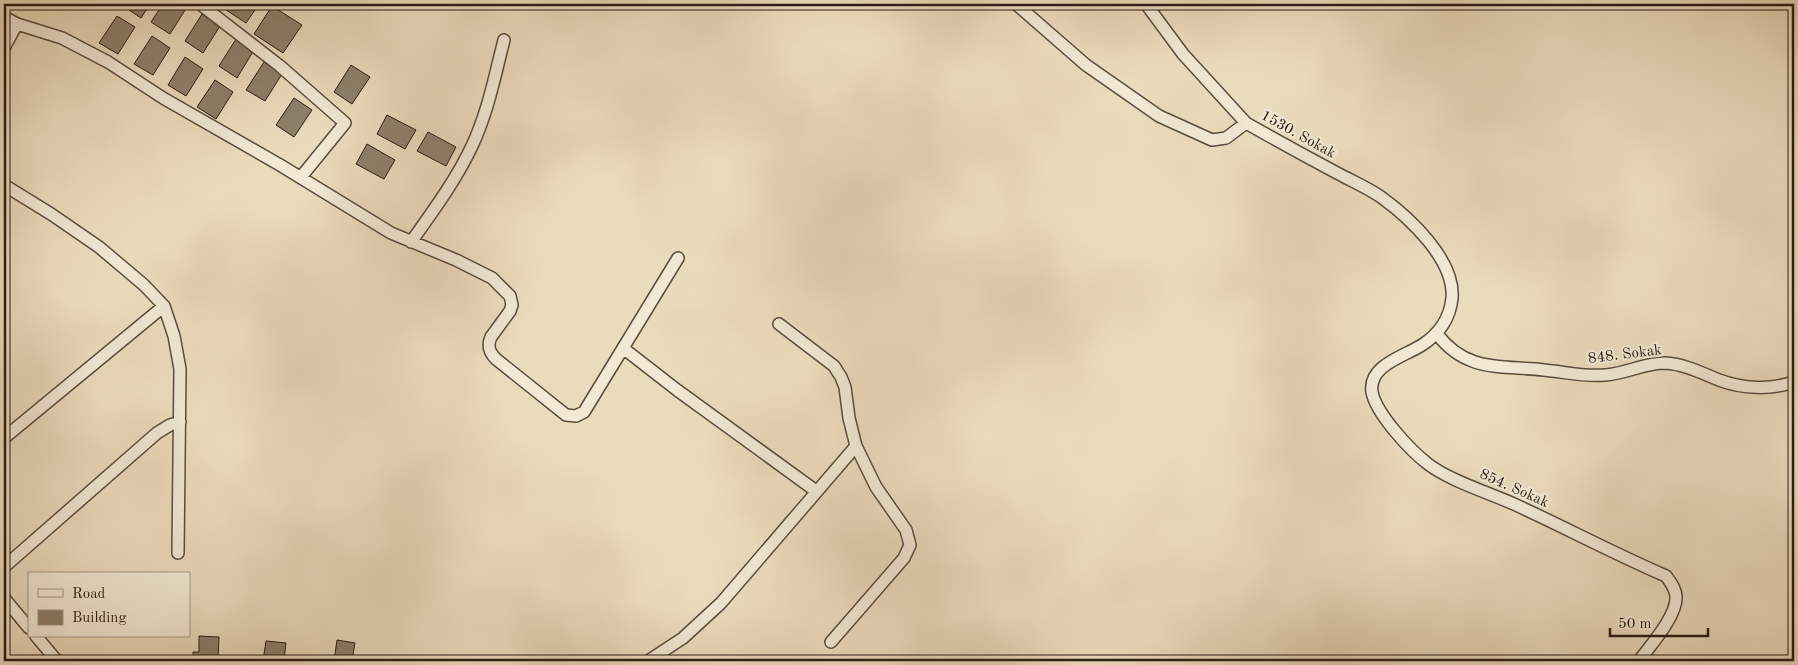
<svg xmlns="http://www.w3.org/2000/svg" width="1798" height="665" viewBox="0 0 1798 665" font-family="'Old Standard TT',serif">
  <rect width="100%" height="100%" fill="#ebdbbd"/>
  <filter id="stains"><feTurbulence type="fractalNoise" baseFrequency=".004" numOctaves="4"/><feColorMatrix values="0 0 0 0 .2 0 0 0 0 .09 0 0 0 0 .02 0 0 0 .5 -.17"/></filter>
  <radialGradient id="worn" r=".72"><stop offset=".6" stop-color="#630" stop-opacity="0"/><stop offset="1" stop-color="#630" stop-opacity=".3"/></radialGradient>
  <path fill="#8e806b" stroke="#291d13" d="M124,4H150L141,18L123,6Z
    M163,4H182L187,7L170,34L151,22Z
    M217,4H259L246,23Z
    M272,6L302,25L283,53L254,34Z
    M202,14L220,26L203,53L185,41Z
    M117,16L135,27L118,54L99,43Z
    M152,36L170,48L153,75L134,64Z
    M236,39L254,50L237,78L219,66Z
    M185,57L203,69L186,96L168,85Z
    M264,62L282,74L265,101L246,90Z
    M351,65L370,77L352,104L334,92Z
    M215,80L233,92L216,119L197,107Z
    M294,98L312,110L294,137L276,125Z
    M387,115L416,130L405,149L377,134Z
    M428,132L456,147L446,166L417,151Z
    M367,144L395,160L384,179L356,164Z
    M199,636L219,637L218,661H193V652H199Z
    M337,640L355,643L352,661H334Z
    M266,641L286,643L284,661H263Z"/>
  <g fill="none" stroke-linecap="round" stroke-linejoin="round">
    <defs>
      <path id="minor" d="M200,4L280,66L345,123L301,177
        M1016,4L1086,65L1159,116L1212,140L1226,138L1246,123C1276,140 1307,157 1337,173C1352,181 1368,188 1381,197C1410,218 1455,260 1452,298C1450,318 1439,334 1422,345C1405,356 1368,365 1372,392C1376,414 1411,451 1428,464C1450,481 1490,493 1516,505C1566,528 1615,554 1666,576C1671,583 1676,589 1676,597C1677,616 1650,646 1639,661
        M1146,4L1183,54L1246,123
        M4,17L17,24L62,38L108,62L163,98L280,165L391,233L456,260L492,278L510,296L512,305L510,311L491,337C487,346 489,352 496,359L566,415L576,416L584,412L678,258
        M4,48L17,24
        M4,185L51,214L99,247L144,285L164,306L174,336L180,369L178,553
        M411,242C433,211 456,180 472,146C488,112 495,75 504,40
        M779,324L834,366L841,377L845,387L849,418L856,446L876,487L906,530L910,545L904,558L831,642
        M1437,334C1467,373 1501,365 1544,370C1565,372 1584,377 1605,375C1625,374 1644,363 1665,363C1684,364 1702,373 1719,380C1743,389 1770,390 1794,382
        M623,348L677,390L816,491
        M4,438L164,306
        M4,567L157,433L170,425L180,422
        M4,598L29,628
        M36,636L57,661
        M648,661L683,638L721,603L856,446"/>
    </defs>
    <use href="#minor" stroke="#5a4c3e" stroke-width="14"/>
    <use href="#minor" stroke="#f2e8d4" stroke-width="11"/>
  </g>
  <g text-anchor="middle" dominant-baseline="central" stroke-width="4.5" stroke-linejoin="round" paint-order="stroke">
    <g font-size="15" fill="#291d13" stroke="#f2e8d4">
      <text transform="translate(1298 135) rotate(29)">1530. Sokak</text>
      <text transform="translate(1625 355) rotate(-7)">848. Sokak</text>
      <text transform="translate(1514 489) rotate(24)">854. Sokak</text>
    </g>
  </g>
  <rect width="1798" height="665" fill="none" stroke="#ebdbbd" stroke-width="20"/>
  <rect x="5" y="5" width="1788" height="655" fill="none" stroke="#291d13" stroke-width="2.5"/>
  <rect x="10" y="10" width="1778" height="645" fill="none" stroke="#291d13"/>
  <rect x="28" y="572" width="162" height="65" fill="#f2e8d4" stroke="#a29787"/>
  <rect x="38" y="589" width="25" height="8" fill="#f2e8d4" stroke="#a29787"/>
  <text x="72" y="598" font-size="15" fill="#291d13">Road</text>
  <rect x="38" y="610" width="25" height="15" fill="#8e806b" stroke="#a29787"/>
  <text x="72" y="622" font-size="15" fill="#291d13">Building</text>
  <path d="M1610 628v8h98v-8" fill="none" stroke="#291d13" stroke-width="2.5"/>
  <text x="1618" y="628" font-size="15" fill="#291d13" stroke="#f2e8d4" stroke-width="4" paint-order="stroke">50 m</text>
  <rect width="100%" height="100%" filter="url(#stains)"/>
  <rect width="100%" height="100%" fill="url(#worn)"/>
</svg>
